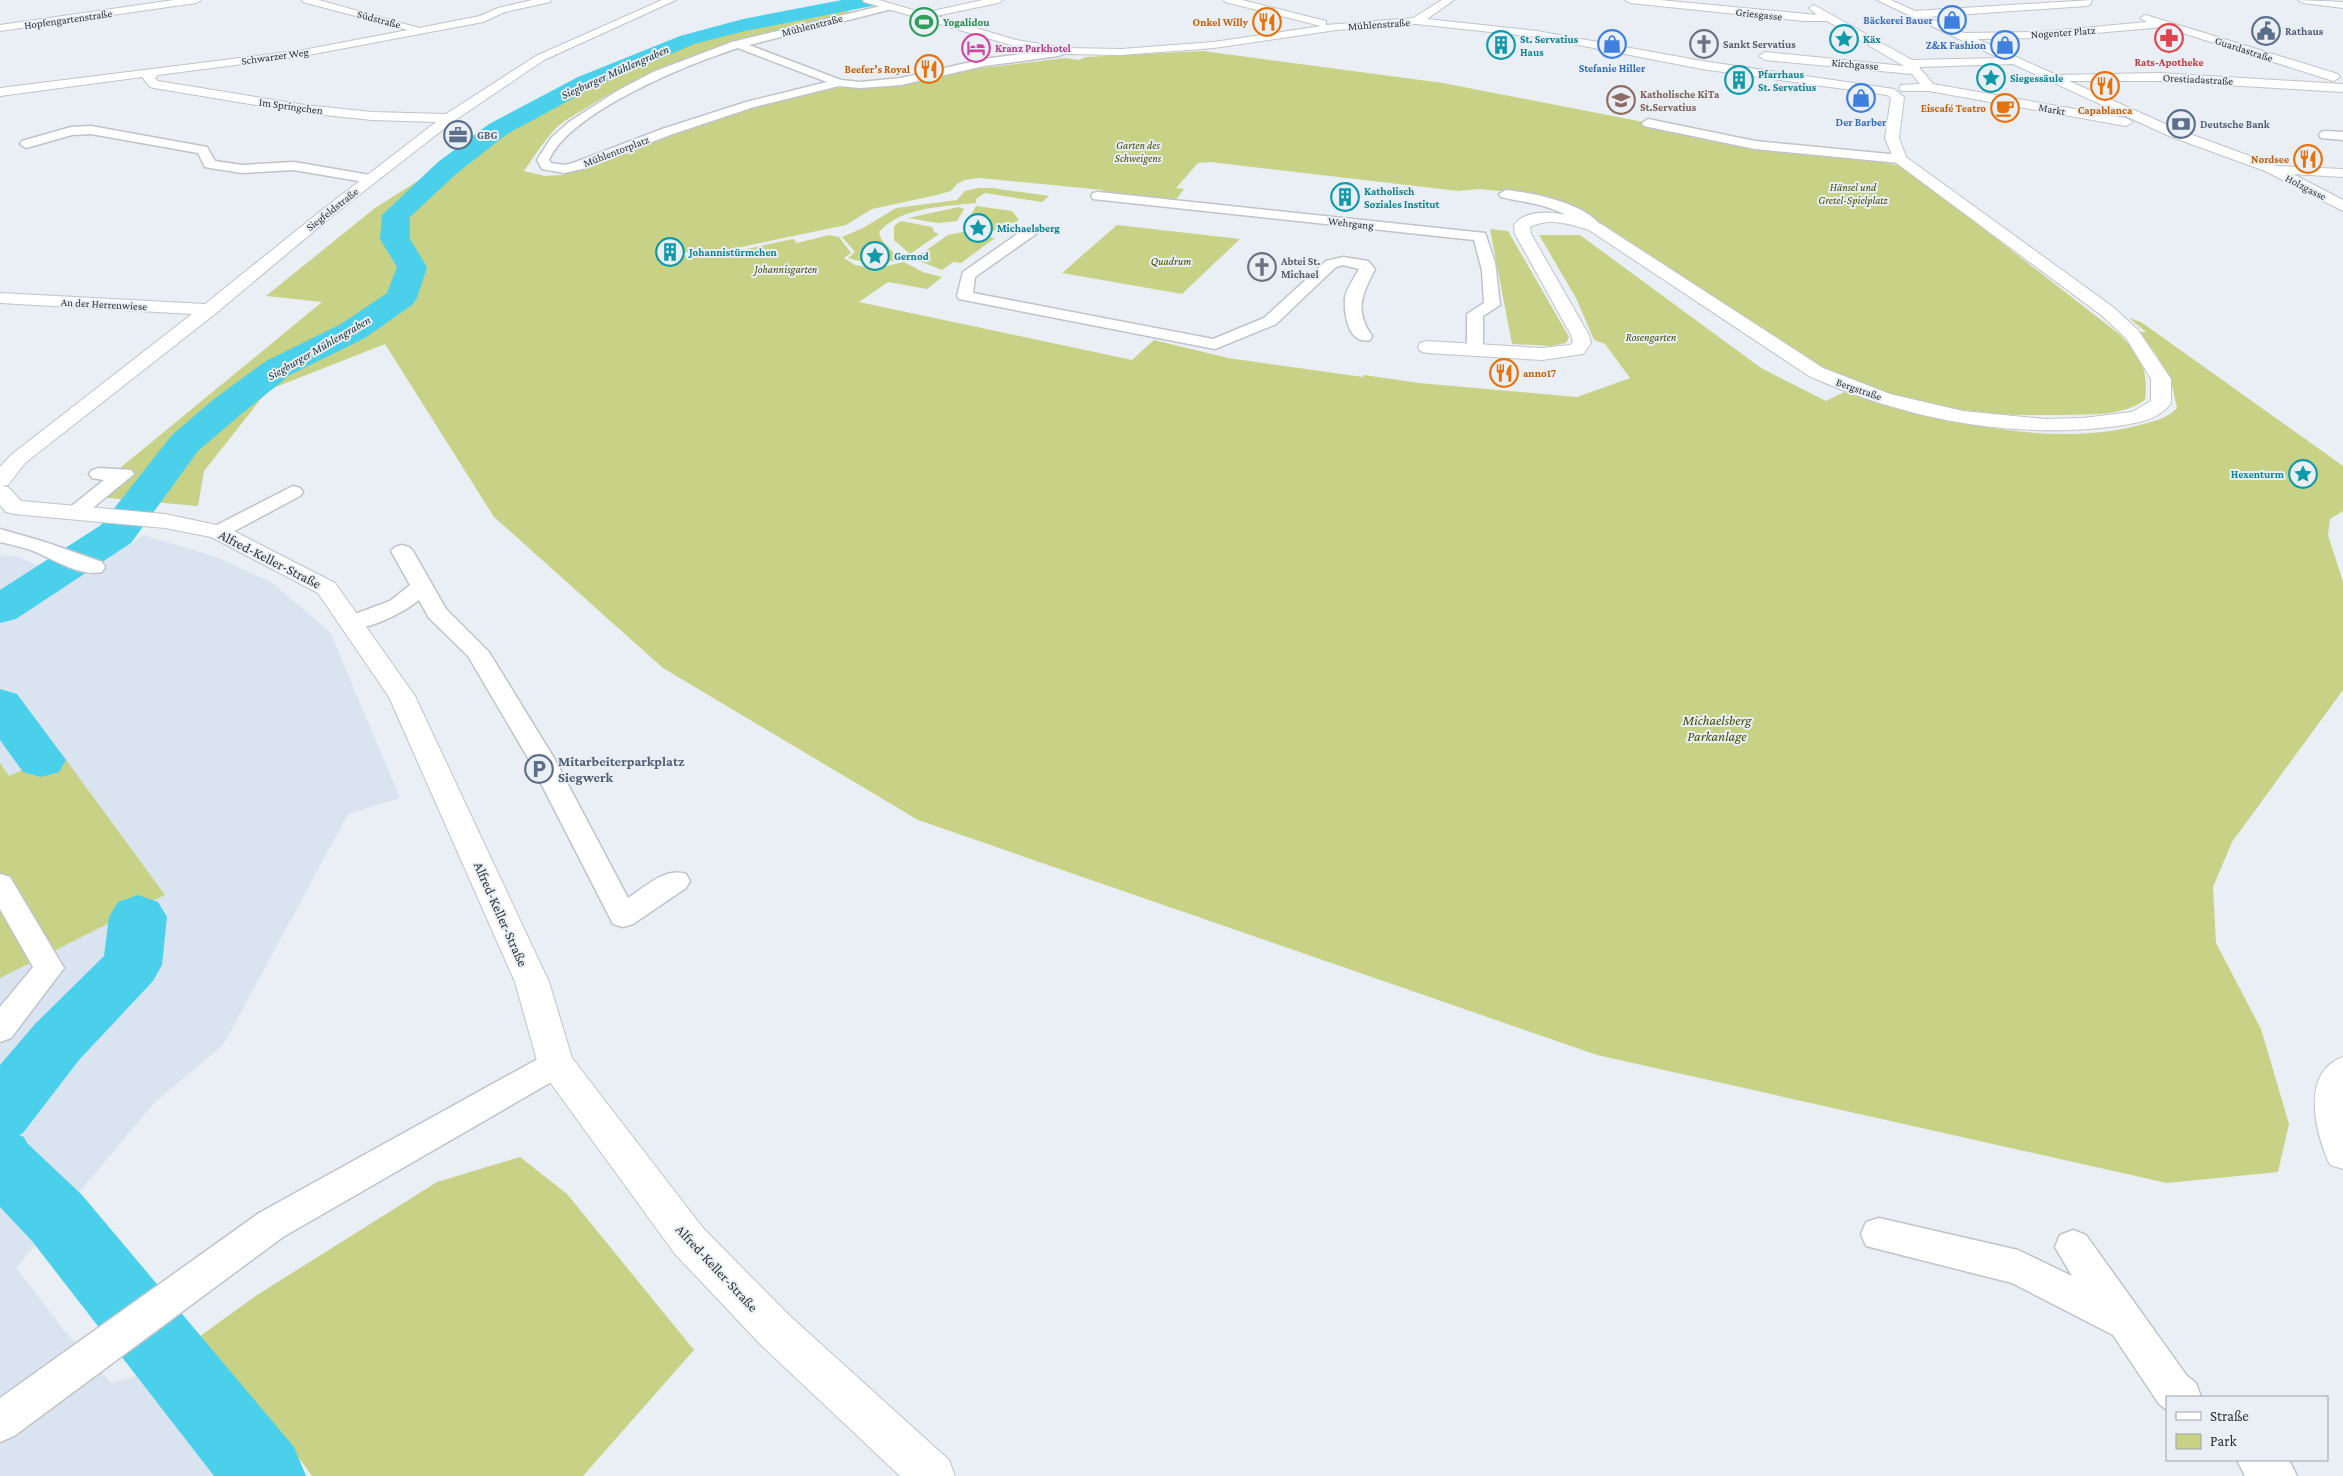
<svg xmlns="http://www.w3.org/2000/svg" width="2343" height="1476" viewBox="0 0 2343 1476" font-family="'Crimson Pro',serif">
  <rect width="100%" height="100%" fill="#e9eff5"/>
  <path fill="#d9e4f0" d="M144,535L216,557L271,582L330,632L400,798L348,814L223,1045L154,1103L16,1268L64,1330L111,1383L150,1372L240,1476H0V555L19,557L71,580Z"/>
  <path fill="#c7d286" d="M837,9L852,12C762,35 671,54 591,105C580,112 566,119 556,128C544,141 534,156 524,171L545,176L562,175L671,133L776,100L831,88H875L966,70L1065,58L1079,60L1086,57L1203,51L1443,83L1659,125L1903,166L2119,334C2142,357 2148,367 2145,400C2122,416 2094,414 2068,415C2039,415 2009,416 1980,412C1931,407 1882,393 1836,377L1587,214L1529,194L1479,189L1458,191L1210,162L1198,163L1176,188L1184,189L1175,201L1099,195L1103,190L979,178L965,180L957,184L951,191L937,195L872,209L846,225L703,255L670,249L664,253L704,258L793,239L797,243L829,235L839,237L851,253L844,258L855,265L866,267H883L904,262L923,272L942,277L927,289L888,282L859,302L1132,360L1154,340L1228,358L1363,377L1364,375L1419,383L1577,397L1630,378L1605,344L1594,340L1576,298L1539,235H1580L1761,368L1826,401L1844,392C1935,418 2046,450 2140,425C2154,421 2167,419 2177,408L2171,381L2156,354L2138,332H2146L2129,318L2141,322L2343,466V511L2330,519L2328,535L2343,582V690L2232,842L2213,887L2216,943L2261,1029L2289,1124L2278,1172L2167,1183L1597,1055L918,820L663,668L494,517L385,344L268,390L204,471L198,506L86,496L322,302L266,296L375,208L500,129L592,83L691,40Z
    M979,188H992L1049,196L1042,202L985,193L976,199V203C944,207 902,206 879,232L881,239L900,260C881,262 866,264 848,258L855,252L842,237L863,228L896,208L957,200L965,191Z
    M976,206L1012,211L1019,220L1013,223L1005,222L992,232L969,229L966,223Z
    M959,207L964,209L957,221L938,223L908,218Z
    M901,221L932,227L934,232L939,234L910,254L894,240V226Z
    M1117,225L1240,239L1182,294L1062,273Z
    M1490,229L1508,231L1569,337L1566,343L1551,346L1512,344Z
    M963,232L995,238L961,263L953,262L942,270L914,259L948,235Z
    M61,753L165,895L0,978V763L9,776Z
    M520,1157L567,1194L694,1350L583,1476H312L302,1462L189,1344L257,1295L437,1182Z"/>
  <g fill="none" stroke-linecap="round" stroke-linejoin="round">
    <path fill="#4bd0eb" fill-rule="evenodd" d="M842,0H881L879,4L872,6L745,31L694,44L594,87L507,134L456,174L410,217V239L427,267L417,298L412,305L365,338L290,375L240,415L198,451L131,543L16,619L0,623V590L101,525L172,435L214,399L266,361L341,324L387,293L397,267L380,239L382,215L438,162L489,124L578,77L680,36L743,19Z
      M0,689L17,694L66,760L59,772L41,777L23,772L0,740Z
      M138,895L158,902L167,917L162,965L153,981L79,1060L23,1133L19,1135L24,1137L27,1143L82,1195L294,1447L306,1476H214L32,1241L0,1207V1065L35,1024L104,956L109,917L118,902Z"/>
    <defs>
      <path id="lane" d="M889,4L894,7L892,9L749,45L841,80L860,82L901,78L984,59L1066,48L1071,51L1058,56L984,66L901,85L860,88L839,86L754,107L670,135L582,169L564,173L542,169L537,160L551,138L569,122L617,91L653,72L732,42ZM738,48L827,82L746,102L662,129L573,163L564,165L551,163L549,160C571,111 688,64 738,48Z
        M1648,119L1755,141L1900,155L1906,159L1900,163L1755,149L1644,126L1642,123Z
        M91,126L207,147L215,161L242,165L294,162L370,175L377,179L370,183L294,170L242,173L210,168L205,167L198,153L91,134L72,135L26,148L20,144L22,141L71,127Z
        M2325,131L2343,132V140L2321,138L2319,135L2321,132Z
        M1506,190C1534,193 1585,203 1602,227L1595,231C1583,228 1572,217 1560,212C1541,203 1521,202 1501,197L1499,194Z
        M1098,192L1485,233L1495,262L1500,305L1483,316V350L1481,354H1469L1467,350V314L1484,303L1482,270L1474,240L1093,199L1091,196L1093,193Z
        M1031,227L1036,228L1038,231L1036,234L975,277L973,293L1213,339L1264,318L1326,261L1343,257L1368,261L1375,269C1362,295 1354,310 1372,336L1370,340C1348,345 1344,314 1345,298C1346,289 1355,277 1359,269L1343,265L1336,267L1276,324L1215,349L959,299L957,296L963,272L1026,228Z
        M99,468L131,470L134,474L83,516L76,518L69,516L66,512L69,508L104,480L92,478L89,474L92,470Z
        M293,486L300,488L303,492L300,496L225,536L218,538L211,536L208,532L211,528Z
        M0,529L45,542L102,562L105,567L102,572C79,577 52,558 31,550C21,547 10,544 0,542Z
        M402,545L409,547L413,551L446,609L489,652L554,758L628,898C645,887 665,867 686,874L690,881L686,888L633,924L623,927L613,924L528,758L468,656L429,618L419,600C403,613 364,633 344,628L341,623L344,618L390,601L410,585L391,551L395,547Z
        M0,874L10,877L64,968L11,1038L0,1042V1007L33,967L0,909Z
        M556,1051L567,1055L572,1064L567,1073L283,1237L14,1436L0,1442V1398L259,1213L545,1055Z
        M1879,1218L2018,1250L2072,1276L2055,1247L2060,1235L2073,1230L2086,1235L2187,1376L2196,1383L2201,1397H2167V1410L2159,1404L2113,1335L2012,1283L1866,1246L1861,1234L1866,1222Z
        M2237,1460H2289L2297,1476H2245Z"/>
      <path id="street" d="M174,0H201L196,3L0,31V25Z
        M302,0H319L419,28L480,16L498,8L532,0H551L550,2L505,12L483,22L303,56L158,75L155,78L158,81L305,105L372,112L446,114L536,56L662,0H676L544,60L454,121L332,216L215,314L25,463L8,485L2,486L8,487L21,501L165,514L226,527L335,583L415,696L549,982L572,1058L703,1228L790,1316L949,1460L955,1476H900L760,1344L675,1254L544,1074L538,1064L515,982L389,697L318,593L211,537L165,528L14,514L6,512L0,505V467L11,455L192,314L0,303V293L205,304L322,210L436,122L372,120L305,113L154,88L150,87L142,77L0,96V88L303,50L408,30L303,2Z
        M863,0H879L923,13L983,0H1003L998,3L936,16L1016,40L1066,48L1121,49L1214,42L1321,26L1225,2L1224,0H1242L1326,21V25L1413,18L1442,0H1454L1427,19L1537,31L1702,61L1894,89L1904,97L1899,138L1906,157L2113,307L2138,330L2171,379V403C2158,422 2130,424 2109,427C2008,439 1902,418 1809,376L1589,230C1570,224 1549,217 1530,227L1531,234L1589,335L1591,343L1583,354L1542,360L1427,353L1420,351L1418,347L1420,343L1427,341L1542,348L1570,345L1573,342L1571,335L1515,234L1514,225C1530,202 1580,217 1601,224L1823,368L1890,394L1963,411L2045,419L2083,418L2132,412L2151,401V379L2126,338L2101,315L1895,162L1885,138L1891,98L1887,95L1702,69L1537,37L1416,24L1336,30L1214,48L1121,55L1066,54L1011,45L864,2Z
        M1625,0H1660L1817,15L1809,8L1814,5L1912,60L1999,58L1877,0H1891L1915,11L2092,0L2090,5L2086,6L1927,17L1964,33L2039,32L2147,22L2140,18L2145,15L2149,16L2338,74L2340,77L2334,81L2330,80L2164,27L2039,38L1977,39L2056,75L2158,73L2343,84V92L2158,81H2069L2179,130L2277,166L2343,169V177L2293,174L2343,200V211L2265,171L2169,136L2013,64L1919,67L1933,84L2126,118L2133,122L2126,126L1929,91H1901L1899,88L1901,85L1920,84L1912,74L1765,60L1759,56L1765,52L1904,66L1827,21H1804L1630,3Z
        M2298,0L2343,2V8L2303,3Z
        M2343,1057V1169L2330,1165C2315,1133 2300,1072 2343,1057Z"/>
    </defs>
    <use href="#lane" stroke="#bfc4ca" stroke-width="3"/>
    <use href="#street" stroke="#bfc4ca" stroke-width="2"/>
    <use href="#lane" fill="#fff" fill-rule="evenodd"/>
    <use href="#street" fill="#fff" fill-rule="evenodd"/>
  </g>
  <defs>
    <symbol id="shop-ring" viewBox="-11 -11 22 22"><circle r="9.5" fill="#e9eff5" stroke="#3f7fe0" stroke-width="1.5"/><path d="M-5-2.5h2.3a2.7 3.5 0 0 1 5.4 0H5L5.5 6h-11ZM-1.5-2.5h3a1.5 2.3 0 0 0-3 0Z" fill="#3f7fe0"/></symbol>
    <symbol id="stadium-ring" viewBox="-11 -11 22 22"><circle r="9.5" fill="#e9eff5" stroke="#2e9e5b" stroke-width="1.5"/><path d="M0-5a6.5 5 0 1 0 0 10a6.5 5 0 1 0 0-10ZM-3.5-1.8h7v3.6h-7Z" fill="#2e9e5b"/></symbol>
    <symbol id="restaurant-ring" viewBox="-11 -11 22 22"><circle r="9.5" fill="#e9eff5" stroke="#e8710a" stroke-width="1.5"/><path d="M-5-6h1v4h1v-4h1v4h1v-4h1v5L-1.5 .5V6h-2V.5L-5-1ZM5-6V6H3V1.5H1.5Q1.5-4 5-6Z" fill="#e8710a"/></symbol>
    <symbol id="civic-ring" viewBox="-11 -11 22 22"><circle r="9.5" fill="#e9eff5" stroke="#5c6f8a" stroke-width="1.5"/><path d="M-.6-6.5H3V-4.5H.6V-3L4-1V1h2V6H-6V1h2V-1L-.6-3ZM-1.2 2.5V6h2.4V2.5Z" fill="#5c6f8a"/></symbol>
    <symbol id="pharmacy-ring" viewBox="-11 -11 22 22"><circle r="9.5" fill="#e9eff5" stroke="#e0444e" stroke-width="1.5"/><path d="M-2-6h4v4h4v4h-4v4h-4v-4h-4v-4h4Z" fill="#e0444e"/></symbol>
    <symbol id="sight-ring" viewBox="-11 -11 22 22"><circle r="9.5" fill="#e9eff5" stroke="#0f9aa8" stroke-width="1.5"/><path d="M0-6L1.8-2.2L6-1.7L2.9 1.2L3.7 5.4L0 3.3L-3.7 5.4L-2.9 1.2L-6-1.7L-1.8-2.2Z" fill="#0f9aa8"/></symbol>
    <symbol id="church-ring" viewBox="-11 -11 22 22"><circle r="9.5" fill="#e9eff5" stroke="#6b7280" stroke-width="1.5"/><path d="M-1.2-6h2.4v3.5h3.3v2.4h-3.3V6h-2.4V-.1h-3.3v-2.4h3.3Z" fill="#6b7280"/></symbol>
    <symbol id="building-ring" viewBox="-11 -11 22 22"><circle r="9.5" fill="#e9eff5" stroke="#0f9aa8" stroke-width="1.5"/><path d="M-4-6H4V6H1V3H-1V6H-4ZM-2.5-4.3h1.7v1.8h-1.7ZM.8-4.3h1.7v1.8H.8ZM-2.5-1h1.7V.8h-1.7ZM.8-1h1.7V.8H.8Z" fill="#0f9aa8"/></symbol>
    <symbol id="hotel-ring" viewBox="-11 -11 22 22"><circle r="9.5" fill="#e9eff5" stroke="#d1479c" stroke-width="1.5"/><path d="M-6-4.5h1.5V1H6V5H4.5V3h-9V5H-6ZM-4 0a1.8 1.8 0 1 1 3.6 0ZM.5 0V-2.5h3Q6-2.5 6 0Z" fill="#d1479c"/></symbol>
    <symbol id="school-ring" viewBox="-11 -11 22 22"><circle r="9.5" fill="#e9eff5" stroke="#8d6e63" stroke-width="1.5"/><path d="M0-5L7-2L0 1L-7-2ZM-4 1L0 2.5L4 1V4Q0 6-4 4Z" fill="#8d6e63"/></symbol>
    <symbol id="cafe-ring" viewBox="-11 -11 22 22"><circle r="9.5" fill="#e9eff5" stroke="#e8710a" stroke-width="1.5"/><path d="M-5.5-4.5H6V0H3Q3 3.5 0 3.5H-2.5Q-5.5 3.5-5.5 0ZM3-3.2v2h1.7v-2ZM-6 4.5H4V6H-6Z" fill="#e8710a"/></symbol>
    <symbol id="bank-ring" viewBox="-11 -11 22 22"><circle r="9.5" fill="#e9eff5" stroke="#5c6f8a" stroke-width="1.5"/><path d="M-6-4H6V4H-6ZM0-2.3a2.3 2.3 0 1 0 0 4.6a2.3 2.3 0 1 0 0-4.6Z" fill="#5c6f8a"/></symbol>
    <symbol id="office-ring" viewBox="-11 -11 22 22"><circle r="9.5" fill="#e9eff5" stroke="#5c6f8a" stroke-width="1.5"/><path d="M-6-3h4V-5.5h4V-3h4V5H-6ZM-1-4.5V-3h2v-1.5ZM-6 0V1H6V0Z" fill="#5c6f8a"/></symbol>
    <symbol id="parking-ring" viewBox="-11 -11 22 22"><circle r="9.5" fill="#e9eff5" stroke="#5c6f8a" stroke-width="1.5"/><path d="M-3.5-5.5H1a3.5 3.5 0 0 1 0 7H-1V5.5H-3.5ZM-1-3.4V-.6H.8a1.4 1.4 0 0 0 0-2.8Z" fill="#5c6f8a"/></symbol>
  </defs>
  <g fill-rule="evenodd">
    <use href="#shop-ring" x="1936" y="4" width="32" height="32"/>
    <use href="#stadium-ring" x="908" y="6" width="32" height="32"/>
    <use href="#restaurant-ring" x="1251" y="6" width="32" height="32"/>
    <use href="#civic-ring" x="2250" y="15" width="32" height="32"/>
    <use href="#pharmacy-ring" x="2153" y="22" width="32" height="32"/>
    <use href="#sight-ring" x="1828" y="23" width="32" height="32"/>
    <use href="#shop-ring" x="1596" y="28" width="32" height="32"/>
    <use href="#church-ring" x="1688" y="28" width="32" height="32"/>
    <use href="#building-ring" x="1485" y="29" width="32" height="32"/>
    <use href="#shop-ring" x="1989" y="29" width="32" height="32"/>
    <use href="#hotel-ring" x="960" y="32" width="32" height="32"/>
    <use href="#restaurant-ring" x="913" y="53" width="32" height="32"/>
    <use href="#sight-ring" x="1975" y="62" width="32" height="32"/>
    <use href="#building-ring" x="1723" y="64" width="32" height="32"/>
    <use href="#restaurant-ring" x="2089" y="70" width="32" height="32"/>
    <use href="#shop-ring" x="1845" y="82" width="32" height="32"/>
    <use href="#school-ring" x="1605" y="84" width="32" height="32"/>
    <use href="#cafe-ring" x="1989" y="92" width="32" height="32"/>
    <use href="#bank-ring" x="2165" y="108" width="32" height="32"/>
    <use href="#office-ring" x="442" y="119" width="32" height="32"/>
    <use href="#restaurant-ring" x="2292" y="143" width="32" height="32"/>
    <use href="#building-ring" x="1329" y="181" width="32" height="32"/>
    <use href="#sight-ring" x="962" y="212" width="32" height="32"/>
    <use href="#building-ring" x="654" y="236" width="32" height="32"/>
    <use href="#sight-ring" x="859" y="240" width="32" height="32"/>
    <use href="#church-ring" x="1246" y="251" width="32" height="32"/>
    <use href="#restaurant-ring" x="1488" y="357" width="32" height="32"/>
    <use href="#sight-ring" x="2287" y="458" width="32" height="32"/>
    <use href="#parking-ring" x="523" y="753" width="32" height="32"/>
  </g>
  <g text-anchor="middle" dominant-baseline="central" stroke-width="4" stroke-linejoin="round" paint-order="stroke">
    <g font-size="11" fill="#303234" stroke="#e9eff5">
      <text transform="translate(1759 14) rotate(6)">Griesgasse</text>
      <text transform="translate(68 19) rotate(-8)">Hopfengartenstraße</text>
      <text transform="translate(379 19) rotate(15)">Südstraße</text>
      <text transform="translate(1379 24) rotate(-4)">Mühlenstraße</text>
      <text transform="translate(812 25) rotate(-14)">Mühlenstraße</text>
      <text transform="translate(2063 32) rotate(-4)">Nogenter Platz</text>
      <text transform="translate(2244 49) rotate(18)">Guardastraße</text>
      <text transform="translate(275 56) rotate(-8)">Schwarzer Weg</text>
      <text transform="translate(1855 64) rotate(5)">Kirchgasse</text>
      <text transform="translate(2198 79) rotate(3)">Orestiadastraße</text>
      <text transform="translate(291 106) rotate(8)">Im Springchen</text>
      <text transform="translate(2052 109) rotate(10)">Markt</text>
      <text transform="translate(616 151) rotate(-21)">Mühlentorplatz</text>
      <text transform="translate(2306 187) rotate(27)">Holzgasse</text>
      <text transform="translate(332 209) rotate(-38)">Siegfeldstraße</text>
      <text transform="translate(1351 223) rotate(6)">Wehrgang</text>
      <text transform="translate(104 304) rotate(3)">An der Herrenwiese</text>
      <text transform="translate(1859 389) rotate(19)">Bergstraße</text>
    </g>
    <g font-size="11" font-weight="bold" fill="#366cbe" stroke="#e9eff5" text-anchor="end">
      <text x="1933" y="20">Bäckerei Bauer</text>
      <text x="1986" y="45">Z&amp;K Fashion</text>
      <text x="1612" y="68" text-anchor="middle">Stefanie Hiller</text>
      <text x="1861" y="122" text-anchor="middle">Der Barber</text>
    </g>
    <g font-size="11" font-weight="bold" fill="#27864d" stroke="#e9eff5" text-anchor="start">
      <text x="943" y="22">Yogalidou</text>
    </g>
    <g font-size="11" font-weight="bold" fill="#c56008" stroke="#e9eff5" text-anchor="end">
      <text x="1248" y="22">Onkel Willy</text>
      <text x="910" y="69">Beefer’s Royal</text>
      <text x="1986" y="108">Eiscafé Teatro</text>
      <text x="2105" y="110" text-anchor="middle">Capablanca</text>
      <text x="2289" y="159">Nordsee</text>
      <text x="1523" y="373" text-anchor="start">anno17</text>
    </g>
    <g font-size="11" font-weight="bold" fill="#4e5e75" stroke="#e9eff5" text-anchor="start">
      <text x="2285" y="31">Rathaus</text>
      <text x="2200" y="124">Deutsche Bank</text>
      <text x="477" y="135">GBG</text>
    </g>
    <g font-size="11" font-weight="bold" fill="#0d838f" stroke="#e9eff5" text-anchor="start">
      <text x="1520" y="39">St. Servatius<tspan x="1520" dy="13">Haus</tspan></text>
      <text x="1863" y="39">Käx</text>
      <text x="1758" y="74">Pfarrhaus<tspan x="1758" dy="13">St. Servatius</tspan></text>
      <text x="2010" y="78">Siegessäule</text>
      <text x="1364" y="191">Katholisch<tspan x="1364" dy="13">Soziales Institut</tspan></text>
      <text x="997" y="228">Michaelsberg</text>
      <text x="689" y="252">Johannistürmchen</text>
      <text x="894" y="256">Gernod</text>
      <text x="2284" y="474" text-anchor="end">Hexenturm</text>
    </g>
    <g font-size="11" font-weight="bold" fill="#5b616d" stroke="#e9eff5" text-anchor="start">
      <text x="1723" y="44">Sankt Servatius</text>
      <text x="1281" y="261">Abtei St.<tspan x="1281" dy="13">Michael</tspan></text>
    </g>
    <g font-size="11" font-weight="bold" fill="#b23c85" stroke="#e9eff5" text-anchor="start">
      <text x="995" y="48">Kranz Parkhotel</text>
    </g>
    <g font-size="11" font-weight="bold" fill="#be3a42" stroke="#e9eff5">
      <text x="2169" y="62">Rats-Apotheke</text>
    </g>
    <g font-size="11" font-weight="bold" fill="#785e54" stroke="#e9eff5" text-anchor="start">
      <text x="1640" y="94">Katholische KiTa<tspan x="1640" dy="13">St.Servatius</tspan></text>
    </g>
    <g font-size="11" font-style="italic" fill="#464d03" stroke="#e9eff5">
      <text x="1138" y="145">Garten des<tspan x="1138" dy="13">Schweigens</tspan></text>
      <text x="1853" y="187">Hänsel und<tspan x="1853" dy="13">Gretel-Spielplatz</tspan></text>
      <text x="1171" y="261">Quadrum</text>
      <text x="786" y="269">Johannisgarten</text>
      <text x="1651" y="337">Rosengarten</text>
    </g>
    <g font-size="12" font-style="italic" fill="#1a3035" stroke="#e9eff5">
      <text transform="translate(615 72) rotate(-24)">Siegburger Mühlengraben</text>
      <text transform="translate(319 348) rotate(-30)">Siegburger Mühlengraben</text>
    </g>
    <g font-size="14" fill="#303234" stroke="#e9eff5">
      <text transform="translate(270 559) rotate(27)">Alfred-Keller-Straße</text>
      <text transform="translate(501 914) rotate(66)">Alfred-Keller-Straße</text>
      <text transform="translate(717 1268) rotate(47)">Alfred-Keller-Straße</text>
    </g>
    <g font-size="14" font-style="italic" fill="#464d03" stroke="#e9eff5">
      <text x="1717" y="720">Michaelsberg<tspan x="1717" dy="16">Parkanlage</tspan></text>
    </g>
    <g font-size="14" font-weight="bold" fill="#4e5e75" stroke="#e9eff5" text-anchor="start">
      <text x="558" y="761">Mitarbeiterparkplatz<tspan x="558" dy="16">Siegwerk</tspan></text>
    </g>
  </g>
  <rect x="2166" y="1396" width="162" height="65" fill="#e9eff5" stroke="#9fa3a8"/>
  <rect x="2176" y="1412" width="25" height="8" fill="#ffffff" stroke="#9fa3a8"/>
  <text x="2210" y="1421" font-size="15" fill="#303234">Straße</text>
  <rect x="2176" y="1434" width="25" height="15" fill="#c7d286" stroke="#9fa3a8"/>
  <text x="2210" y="1446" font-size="15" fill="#303234">Park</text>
</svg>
